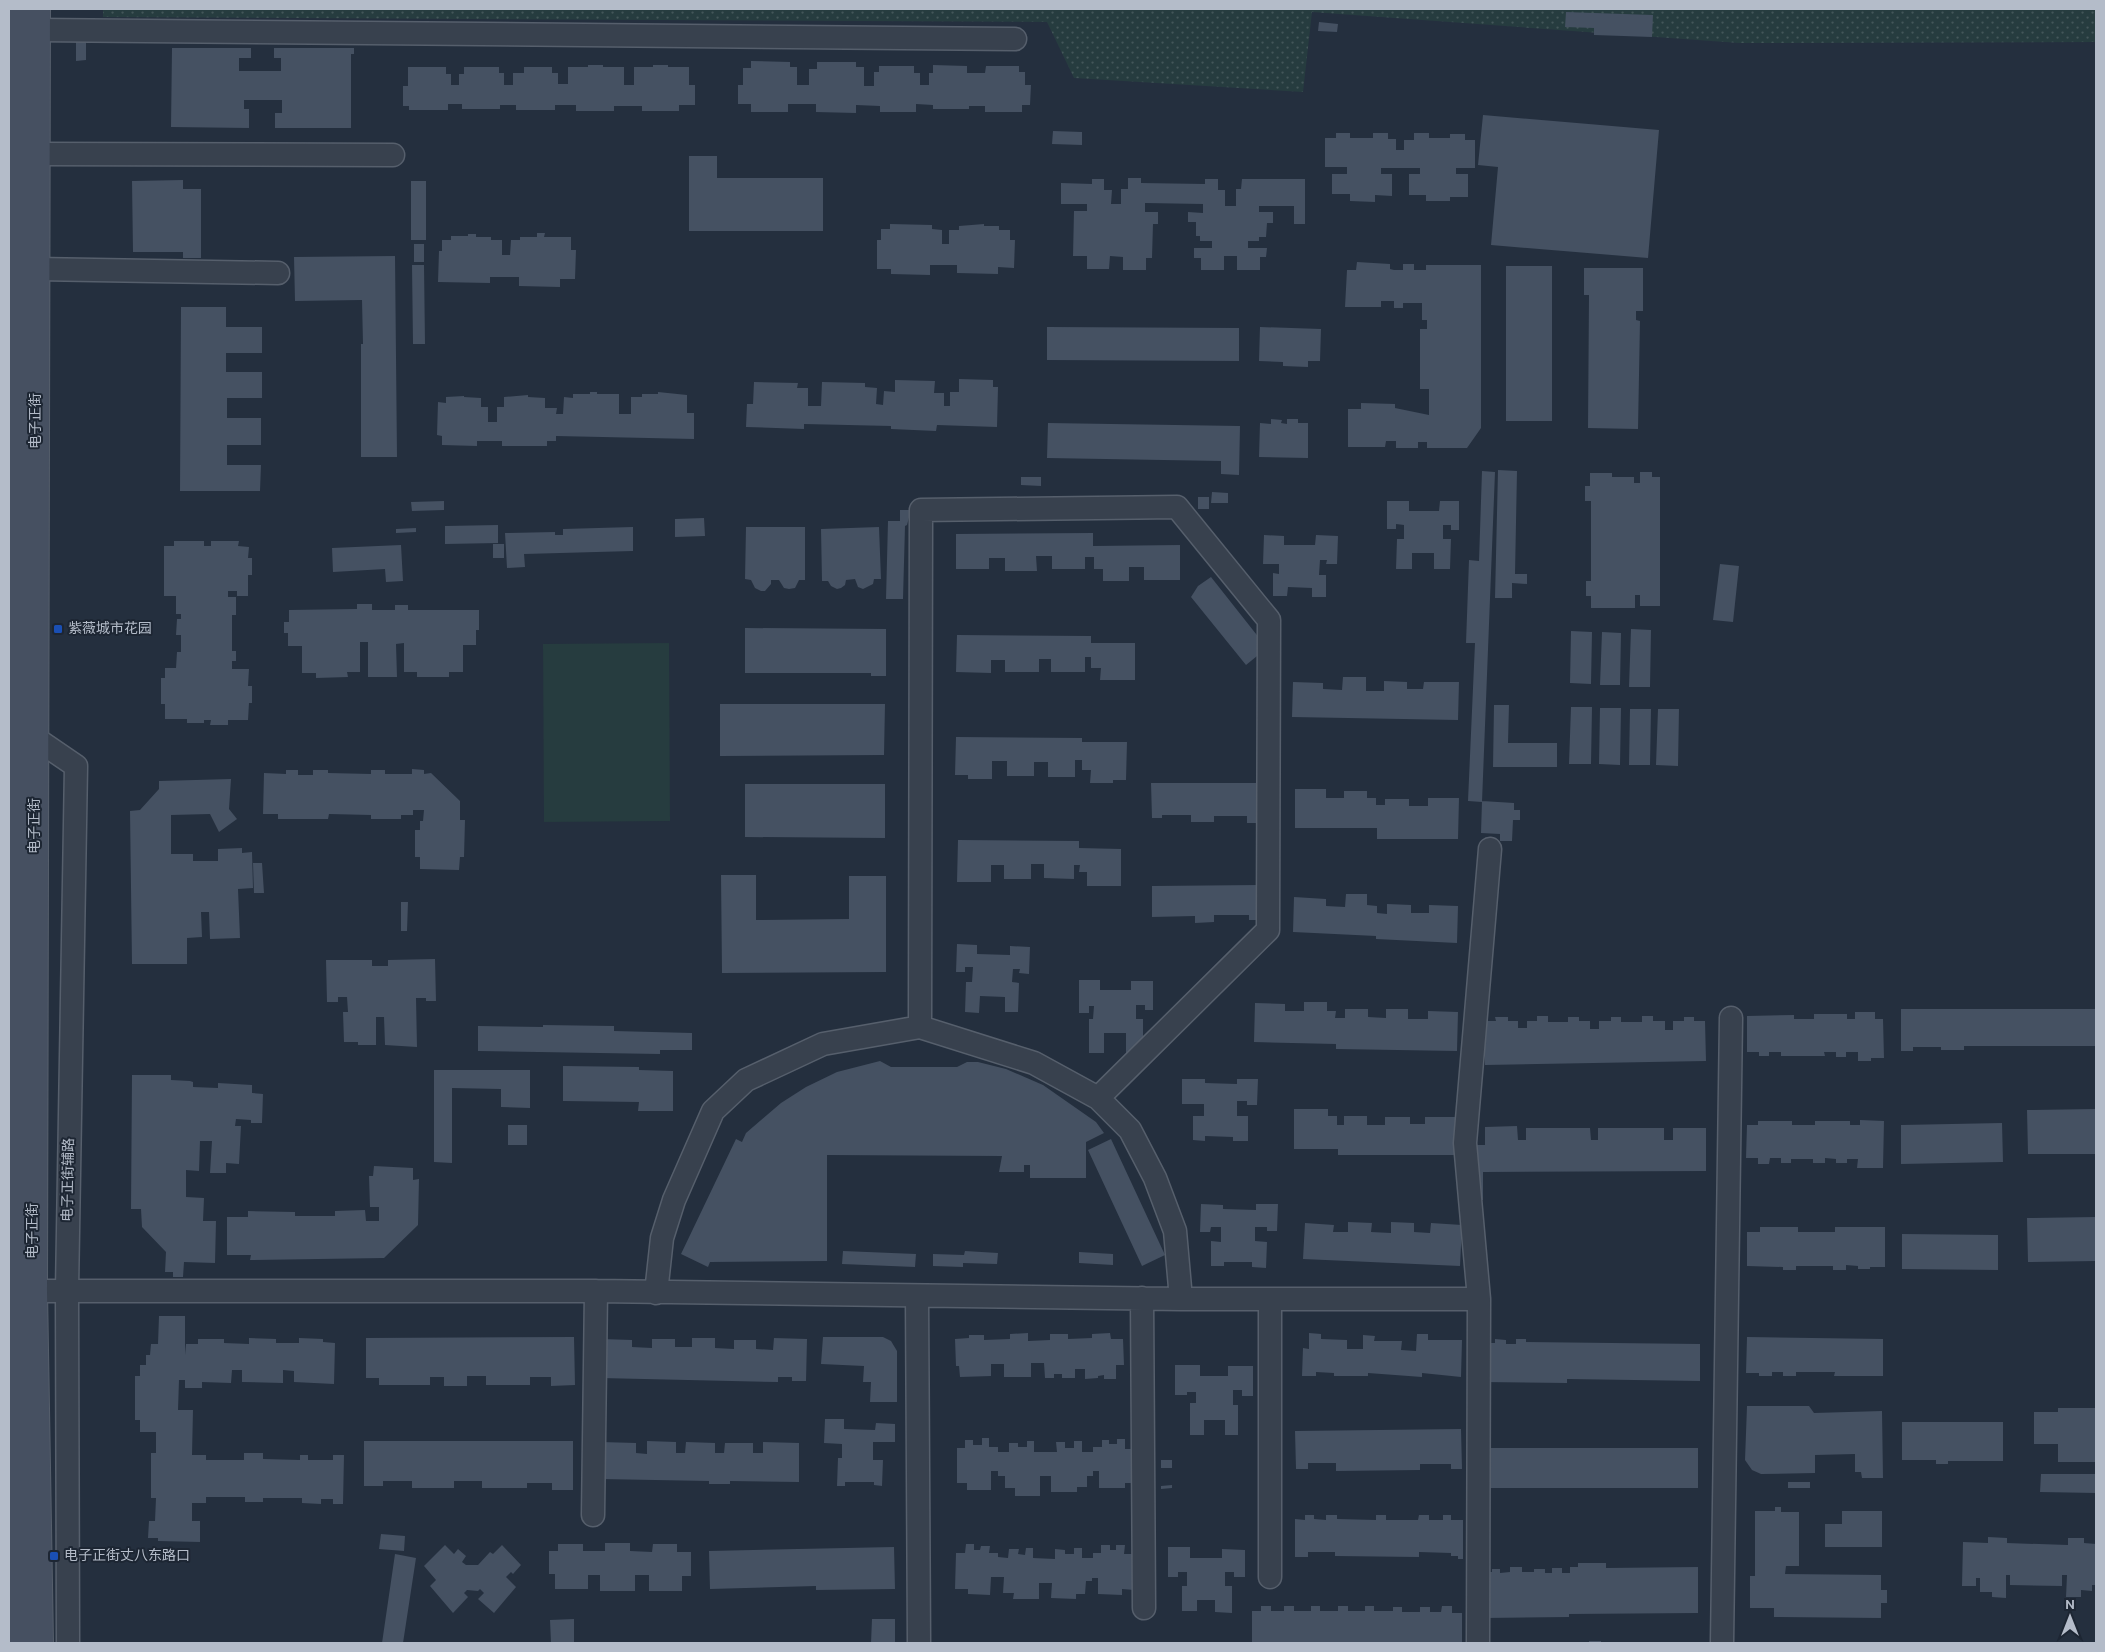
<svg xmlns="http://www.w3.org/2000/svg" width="2105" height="1652" viewBox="0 0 2105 1652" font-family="Overpass,'Noto Sans SC',sans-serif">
  <defs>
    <pattern id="green-dots" width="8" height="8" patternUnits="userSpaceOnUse" patternTransform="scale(1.25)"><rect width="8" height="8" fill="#263c3f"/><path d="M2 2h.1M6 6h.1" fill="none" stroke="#435659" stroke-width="1.8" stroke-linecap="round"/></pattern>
  </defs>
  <rect width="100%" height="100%" fill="#242f3e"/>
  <path fill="url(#green-dots)" d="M103,9H2096V42L1739,43L1312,12L1303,92L1074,78L1047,22L103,17Z"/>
  <path fill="#263c3f" d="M669,643L670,821L544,822L543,644Z"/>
  <path fill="#455162" d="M1566,12L1653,15L1652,37L1594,35V28L1565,27Z
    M1319,22L1338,24L1337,32L1318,31Z
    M76,37H86V60L76,61Z
    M172,48H251V58H239V71H281V58H274V48H354V54H351V128H275V113H282V100H244V109H249V128L171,127Z
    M751,61L790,62V67H797V85H809V69H817V62H856V67H864V86H874V72H879V66H914V73H920V85H929V73H933V65L967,66V73H985L986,66H1019V72H1025V85H1031L1030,105H1022V112H985V106H969V109H933V105L916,104V112H880V106L856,105V113L816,112V104H788V112H751V104H738V85H743V68H751Z
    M588,65H603V67H624V85H634V67H653V65H668V67H689V85H695V105H679V111H642V106H614V111H576V105H555V110H516V105H500V109H462V104H448V110H409V106H403V86H408V67H446V74H451V85H459V74H464V67H499V73H504V85H513V73H524V67H552V73H558V84H568V67H588Z
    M1483,115L1659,130L1648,258L1491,245L1498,167L1478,165Z
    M1053,131L1082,132V145L1052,144Z
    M1336,133H1350V138H1373V133H1388V139H1396V150H1404V140H1414V133H1429V138H1450V134H1465V140H1475V168H1456V174H1468V197H1450V201H1426V195H1409V174H1420V168H1381V174H1392V196L1375,195V202L1350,201V194H1332V174H1347V167H1325V138H1336Z
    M689,156H717V178H823V231H689Z
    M1128,178H1141V183L1205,184V179H1218V190H1225V206H1236V189H1241L1242,179H1305V224H1294V206H1259V212H1273V223H1267L1266,237H1259V241H1248V248H1267L1266,257H1260V270H1237V256H1224V270H1201V258H1194V248H1212V241H1200V236H1196V222H1188V212L1203,213V204L1145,203V212H1158V224H1153L1152,258H1146V270H1123V257L1110,256L1109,269H1087V256H1073L1074,211H1087V204H1061V183L1092,184V179H1104V190H1112L1111,204H1121V189H1128Z
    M183,180V189H201V258H183V252H133L132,181Z
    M411,181H426V240H411Z
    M890,224L932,225V229L942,230V244H949V230H959V226L984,224V226H999V230H1010V240H1015L1014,268L998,267V274L957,273V265H930V275L891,274V269H877V240H881V229H890Z
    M537,233H545L544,237H571V250H576L575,279H560V287L519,286V277H490V283L438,282L439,251H442V240H451V236H468V234H476V237H491V240H502V255H510L511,240H520V237H537Z
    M414,244H424V262H414Z
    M395,256L397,457H361V344H363L362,300L295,301L294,257Z
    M1357,262L1390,264V269L1394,270H1403V264H1414V270H1426V265H1481V428L1467,448H1427V442H1418V448H1396V441H1386L1385,447H1348V409H1361V403L1395,404V408L1429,415V389H1420V329H1427V320H1422V303H1403V308H1394V301H1381V307H1345L1347,270H1356Z
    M412,265H424L425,344H413Z
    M1506,266H1552V421H1506Z
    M1584,268H1643V311H1636V320L1640,321L1638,429L1588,428L1589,295H1584Z
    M181,307H226V327H262V353H226V372H262V398H227V418H261V445H227V465H261L260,491H180Z
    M1047,327L1239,328V361L1047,360Z
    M1260,327L1321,329L1320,361H1308V367L1283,366V362L1259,361Z
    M959,379L993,380V387H998L997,427L937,425L936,431L891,429V426L804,424V429L746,427L747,404H753L754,382L798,383L797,388H808V406H821L822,382L865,383V387L877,388L876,404L883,405L884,391L895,392V380L935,381L934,393H944V406H950V392H959Z
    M590,392H597V394H619V414H631V397H642V394H658V392L687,395V413H694V439L556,436V441H547V446H502V441H477V446L442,445V436L437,435L438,402L446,403V397L464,396V397L481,398V407H488V422H497V407H504V397L528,395V397L545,398V408H557L556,414H563L564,397L573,398V394H590Z
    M1271,419L1282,420L1281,423L1287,424V419H1298V423H1308V458L1259,457L1260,423L1271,424Z
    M1048,423L1240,426L1239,475L1221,474V461L1047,458Z
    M1498,470L1517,471L1515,574H1527V584L1512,583V598H1495Z
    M1482,471L1495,472L1482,802L1468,801L1475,643H1466L1469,560L1479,561Z
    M1640,472H1652V477H1660V606H1640V595H1635V608H1591V596H1586V581H1591V501H1585V486H1590V473H1612V477H1634V483H1640Z
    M1021,477H1041V486L1021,485Z
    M1212,492L1228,493V503H1211Z
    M1198,497H1209V509H1198Z
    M444,501V510L412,511L411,502Z
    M1387,501H1409V511H1439L1440,501H1459V530H1451V525H1443V539H1451L1450,569H1434V553H1412V569H1396L1397,539H1404V525L1396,524V529H1387Z
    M900,510H911L907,525L905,526L903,599H886L888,521H900Z
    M704,518L705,536L675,537V519Z
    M498,525V543L445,544V526Z
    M633,527V551L524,554L525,567L507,568L505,533L555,532V535H563V529Z
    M746,527H805V580H799L795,588L789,589L784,588L779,580H771V584L765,591H761L755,588L751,580L745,579Z
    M879,527L881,579H874L873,584L863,589L858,587L855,579L846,580L845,585L841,588L837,589L831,586L828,581H822L821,529Z
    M416,528V532L396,533V529Z
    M1093,533V546L1180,545V580H1144V567H1129V581H1103V569H1094V557H1085V569H1052V556H1036L1037,571H1005V558H989V569H956V534Z
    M1264,535L1284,536V545H1315L1316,535L1338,536L1337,564H1326L1327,560H1320L1319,575H1326V597H1312V588L1288,587L1287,596H1273V573L1279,574V564H1263Z
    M174,541H204V546H211V541H239L238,546L249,547L248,558H252V575H248V596H237V591H228V597H236V615H232V651H236V661H232V669H249L248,686H252V703H249L248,720H228V725H210L211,720H204V723H187V719H165V704H161V678H165V668H176L177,652H181V635H176L177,619H181V614H176V596H164V546H174Z
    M493,544H504V558H493Z
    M401,545L403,581L386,582L385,569L333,572L332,548Z
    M1720,564L1739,566L1733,622L1713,620Z
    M1211,577L1260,639L1262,652L1246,665L1191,597L1198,586Z
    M357,604H372V610H395V605H408V610H479V630H476V645H463V672H449V677H417V672H404V643L396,644L397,677H368V642H360V672H347L348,677L316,678V673H302V646H288V633H284V622H289V610L357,609Z
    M745,628L886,629V676H871V673H745Z
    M1631,629L1651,630L1650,687H1629Z
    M1571,631L1592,632L1591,684L1570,683Z
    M1602,632L1621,633L1620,685H1600Z
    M957,635L1091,636V643H1135V680H1100L1101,668H1091V657H1085V672H1051V659H1039V672H1005V660H991V673L956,672Z
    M1343,677H1366V691H1384V681L1407,682V689H1423L1424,682H1459L1458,720L1292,717L1293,682L1323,683V689L1342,690Z
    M720,704H885L884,755L720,756Z
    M1494,705H1509L1508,743H1557V767H1493Z
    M1571,707H1592L1591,764H1569Z
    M1600,708H1621L1620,765L1599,764Z
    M1630,709H1651L1650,765H1629Z
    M1658,709H1679L1678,766L1656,765Z
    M956,737L1082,738V742H1127L1126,780H1113V783H1090L1091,770H1082V760H1075V777H1048V762H1034V776H1007V761H992V779H968V775H955Z
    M412,769L424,770V774L431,773L460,801V820H465L464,857H460L459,870L420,869V857H415V830H420V821H423L424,810H413V815H401V819H371V815L329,814L328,819H278V814H263L264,773L286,774V770H298V775H313V770H328V773L371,774V770H385V774H412Z
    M231,779L229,809L237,819L219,832L210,814L171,815V854H193V861H218V849L242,848V853L252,852L253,888L238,889L240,938L210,939L209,912H201L202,937L187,938V964H132L130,811L140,810L159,789V781Z
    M1151,783H1259V823H1247V816H1214V822H1191V815H1162V818H1152Z
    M745,784H885V838L745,837Z
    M1295,789H1326V798H1344V791H1367V798H1376V805H1385V799H1409V806H1428V798H1459L1458,839H1377V828H1295Z
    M1482,801L1514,803V810H1520V820H1513L1512,841H1500V834L1481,833Z
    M958,840L1079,841V848L1121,849V886H1087V872H1079L1080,865H1074V879L1044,878V864H1031V879H1004V865H991V882H957Z
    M253,863H262L264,893H254Z
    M721,875H756V920L849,919V876H886V972L722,973Z
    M1259,885V920H1249V915H1214V922L1195,923V916L1152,917V886Z
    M1346,894H1367V905L1377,906V913L1387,914V904L1411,905V913H1429V905L1458,906L1457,943L1376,939V936L1293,932L1294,897L1326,899V906L1345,907Z
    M401,902H408L407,931H401Z
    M957,944L977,945V954L1010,955V946L1030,947L1029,974L1019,973L1020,969H1013L1012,982L1019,983L1018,1012H1005V997L980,996L979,1013L965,1012L966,982H972L973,967H965V972H956Z
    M435,959L436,1001H426V998H416L417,1047L385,1045L384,1017H376V1045H358V1042H344L343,1012H348L347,997H338V1002H327L326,960H372V966H388V960Z
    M1079,980H1100V990H1131V981H1153V1010H1145V1005H1136V1019H1143V1053H1126V1033H1104V1053H1089V1019H1093L1094,1006H1089V1013H1079Z
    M1304,1002H1327V1011H1336L1335,1018H1345V1009H1368V1017L1386,1018V1009H1408V1019H1428V1011L1458,1012L1457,1051L1336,1049V1044L1254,1042L1255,1003L1285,1004V1011H1304Z
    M1901,1009H2096V1046H1964V1050H1941V1047H1913V1051H1901Z
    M1855,1012H1875V1019H1883L1884,1058H1871V1061H1858V1052H1846V1057H1836V1052H1824L1825,1056H1781V1052H1769V1056H1759V1052H1747V1016L1794,1015V1019H1814V1014H1847V1019H1855Z
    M1537,1016H1548V1022H1568V1017H1579V1021H1590V1029H1599V1021H1611V1017H1621V1022H1642V1016H1653V1021H1665V1030H1673V1021H1684V1017H1694V1021H1705L1706,1061L1485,1065L1484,1021H1496L1495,1017H1508V1021H1518V1028H1527V1021H1537Z
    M543,1025L614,1026V1031L692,1033V1050H660V1054L478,1051V1026L543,1027Z
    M880,1061L891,1067H957L967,1062H978L1006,1069L1043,1085L1096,1122L1104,1133L1086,1142V1178H1030V1165H1024V1172H999L1002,1156L827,1155V1261L710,1262L708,1267L681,1254L736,1139L742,1142L746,1133L781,1103L806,1087L837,1072Z
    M563,1066L639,1067V1070L673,1071V1111H638L639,1102L563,1101Z
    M434,1070H530V1108L501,1107V1089L452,1088V1163L434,1162Z
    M132,1075H171V1080L190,1081L193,1082V1087L218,1088V1083L252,1085V1093L263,1094L262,1123H251V1120L236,1119L235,1126H241L239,1164L226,1163V1173H210L212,1141H200L199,1171L186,1170V1197L204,1198L203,1221H216L215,1263L184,1262L183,1277H173V1272H165L166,1252L142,1227L141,1209H131Z
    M1182,1079H1205V1083L1237,1084V1079H1258L1257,1105H1247V1101H1237V1116H1248V1141H1233V1137L1205,1136V1141L1193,1140V1116H1204V1104H1182Z
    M1294,1109H1328V1116H1337V1125H1344V1116H1367V1125H1385V1117H1410V1124H1425V1117H1457V1155H1338V1149H1294Z
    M2096,1109V1154H2028L2027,1110Z
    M1860,1120L1884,1121L1883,1168H1857L1858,1159H1847V1163H1836V1159L1825,1158V1163H1813V1159H1791V1163H1781V1158H1770L1769,1164H1758V1158H1746L1747,1125H1758V1121H1792V1125H1815V1121H1850V1125H1860Z
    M2002,1123L2003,1162L1901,1164V1125Z
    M508,1125H527V1145H508Z
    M1517,1126L1518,1140H1526V1128H1590L1591,1140H1598V1128H1664V1140H1673V1128H1706V1171L1483,1172V1200H1473V1145H1485V1127Z
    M1111,1139L1165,1255L1142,1266L1088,1150Z
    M374,1166L413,1168V1180L419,1179L418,1225L384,1258L250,1260L251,1255H227V1217H248V1211L295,1212V1216H335V1211L365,1210L366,1221H379V1207H370L369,1176H373Z
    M1201,1204L1223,1205V1209L1256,1210V1204H1278L1277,1231H1267V1227H1255V1241L1267,1242L1266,1268L1252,1267V1262H1224V1266H1211V1241L1221,1242V1227H1211L1210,1232H1200Z
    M2096,1217V1261L2028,1262L2027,1218Z
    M1348,1222L1372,1223L1371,1232L1391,1233V1222L1414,1223V1232L1430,1233L1431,1223L1462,1225L1460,1266L1303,1259L1305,1223L1334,1225L1333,1232H1348Z
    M1760,1227H1798V1232H1835V1227H1885V1267H1870V1269H1858V1266L1846,1265V1270H1833V1266H1796V1270H1783V1267L1747,1266V1232H1760Z
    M1902,1234L1998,1235V1270L1902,1269Z
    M843,1251L916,1254L915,1267L842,1264Z
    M965,1251L998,1253L997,1264L963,1263V1267L933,1266V1254L964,1255Z
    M1079,1252L1113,1254V1265L1079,1263Z
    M159,1316H185V1355L186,1344H198V1339H224V1343L249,1344V1338L276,1339V1343H299V1338L323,1339V1342L335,1343L334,1384L294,1382V1371L283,1370V1383L242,1382V1370H232L231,1383L202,1382V1388H185V1380H179L178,1410H193L192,1455H206V1460H244V1453H263V1459L300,1460V1455H308V1460H333V1455H344L343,1504H333V1499H321V1504L302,1503V1498H263V1502H245V1497H206V1503H192V1521H200V1542L158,1541V1538H148L149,1521H155L156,1498H151V1453H156V1432H140V1420H135V1376H140V1365H146V1355H150L151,1344H158Z
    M1028,1333V1341L1050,1340V1334H1068V1339L1092,1338V1334L1110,1333L1111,1339H1123L1124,1365H1116V1379H1104V1375L1098,1376V1378L1085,1379V1369H1075V1378H1062V1374H1054V1378H1045L1044,1363H1031V1377H1004V1364H991V1376L960,1377L959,1366H956L955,1339L969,1338V1335H984V1340L1010,1339V1334Z
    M1309,1333L1321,1334V1339L1347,1340V1349H1363V1335L1375,1336L1374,1341H1402L1401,1350L1416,1351L1417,1334H1428V1340H1462L1461,1377L1422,1373V1377L1368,1373V1376H1334V1373L1316,1372V1376H1302L1303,1348L1309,1349Z
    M574,1337L575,1385L551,1386V1377H530V1385H486V1376H467V1386H444V1377H430V1385H379V1378H366V1338Z
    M823,1337H883L891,1341L897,1351V1402H870L871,1382H863L864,1366L821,1364Z
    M1747,1337L1883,1339V1376H1834L1835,1372H1796V1376H1783V1372H1772V1376H1759V1373H1746Z
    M692,1338H715V1348L734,1349V1340H756V1349L773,1350L774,1338L807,1339L806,1381H792V1377H778V1382L600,1378L601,1339L632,1340V1347L652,1348V1339H675V1347H692Z
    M1495,1339L1506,1340V1344H1516V1339H1526V1342L1700,1344V1381L1567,1379V1383L1482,1382L1483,1343H1495Z
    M1175,1365H1200V1376H1228V1366H1253V1396H1242V1390H1233V1405H1238V1435H1225V1420H1204V1435H1190V1403H1196V1392H1187V1395H1175Z
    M1747,1406H1809L1814,1413L1882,1411L1883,1478H1862L1861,1472H1855V1454L1815,1455V1473L1761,1474L1752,1470L1745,1460Z
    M2058,1408H2096V1462H2058V1444H2034V1412H2058Z
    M825,1419H844V1429L875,1430L876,1423L895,1424V1442H873V1460H883L882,1486L874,1485V1482H845V1486H837L838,1458H842V1444L824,1443Z
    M1902,1422H2003V1461H1948V1464H1936V1460H1902Z
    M1461,1429L1462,1469H1451V1464H1420V1470L1336,1471V1463H1308V1469H1296L1295,1431Z
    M982,1438H989V1447H998V1452H1009V1443H1018V1447H1027V1441H1034V1452H1057L1056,1442H1065V1448H1074V1441H1082V1452H1093V1447H1102V1440H1109V1444H1117V1439H1125V1449H1134V1483H1125V1488H1099V1471H1093V1476H1087V1487H1077V1492H1051V1476H1040V1496H1015V1488H1005V1476H998V1471H991V1490H967V1483H957V1448H965V1440H973V1445H982Z
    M364,1441H573V1490H552V1483H527V1488H482V1481H454V1488H412V1481H383V1486H364Z
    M647,1441L676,1442V1453H685L686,1442L715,1443V1453H724L725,1443H753V1453H763V1442L799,1443V1482L730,1481V1484H709V1481L600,1479L601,1442L636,1443V1453L647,1454Z
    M1486,1448H1698V1488H1486Z
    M1161,1460H1172V1468H1161Z
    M2041,1474H2096V1493L2040,1492Z
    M1788,1482H1810V1488H1788Z
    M1172,1485V1488L1161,1489V1486Z
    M1775,1507H1781V1512H1799V1566H1786L1785,1574L1881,1575V1590H1887V1603H1881V1618L1774,1617V1608H1750V1576H1755V1511H1775Z
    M1842,1511H1882V1547H1825V1524H1842Z
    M1305,1515H1314V1519L1326,1520V1515H1337V1519L1376,1520V1515H1386V1520H1418L1419,1515H1429V1520H1443V1515H1451V1520H1463V1559H1458V1556H1451V1553L1419,1552V1557L1335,1556V1552H1308V1557H1295V1519L1305,1520Z
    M381,1534L405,1536L404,1551L379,1549Z
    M1988,1537L2007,1538V1543L2068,1545V1538H2084V1543L2096,1544V1585H2092V1591L2081,1590V1597H2066L2067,1575H2062V1586L2010,1585V1575H2006V1598L1992,1597V1592H1980V1578H1976V1586H1962L1963,1542L1988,1543Z
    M605,1543H630V1551L652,1552L653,1544H677V1552H691V1576H682V1591H649V1575H635V1591H600V1575H588V1589H555V1574H549V1551H558V1544H583V1551H605Z
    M966,1544H974V1550H980L981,1546H990L989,1553H998V1557L1008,1558L1009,1549H1019L1018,1554L1025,1555L1026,1548H1033V1558L1055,1559V1549L1065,1550V1554H1074V1548H1082V1558H1093V1553H1101V1545H1110V1550H1116V1545H1125L1124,1554H1135L1134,1590L1122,1589V1595L1098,1594V1578H1092V1581H1086L1085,1594H1076V1599L1051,1598L1052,1583H1039V1599H1013L1014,1593H1003L1004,1577H991L990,1595L968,1594V1589H955L956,1553H965Z
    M445,1545L454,1554L458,1549L466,1556L462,1562L466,1565H478L490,1552L493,1554L502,1545L521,1565L513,1574L511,1572L506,1577L516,1587L494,1613L478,1599L484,1593L480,1589L478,1591L467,1590L464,1593L468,1597L453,1613L430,1586L436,1580L424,1566Z
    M894,1547L895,1589L816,1590V1586L710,1589L709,1551Z
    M1168,1547H1190V1558H1222V1549L1245,1550V1577H1234V1572H1225V1586H1232V1613L1215,1612V1600H1197V1611H1182V1586H1187V1572H1178V1577H1168Z
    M395,1554L416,1558L403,1643H382Z
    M1578,1563H1606V1568L1698,1567V1613L1569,1614V1617L1484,1618V1572H1492V1569H1500V1573L1510,1572V1567H1522V1572H1534V1569H1545V1573H1552V1568H1562V1573H1570V1567H1578Z
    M1261,1606H1271V1611H1284V1606H1294V1611H1311V1606H1320V1611H1338V1606H1348V1611H1365V1606H1374V1611H1393V1607H1402V1612H1420V1607H1430V1612H1441L1442,1606H1452V1613H1462V1643H1252V1611H1261Z
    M574,1619V1643H551L550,1620Z
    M872,1619H895V1643H871Z
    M1589,1641H1601V1643H1589Z"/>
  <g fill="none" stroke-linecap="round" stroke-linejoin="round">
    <defs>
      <path id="minor" d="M36,30L1015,39
        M36,154L393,155
        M36,269L278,273
        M35,738L76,766L67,1290L68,1643
        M920,1027L921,510L1177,507L1269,620L1268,930L1098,1098
        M17,1291H596L1181,1299H1479
        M656,1293L662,1238L674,1200L713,1111L746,1080L823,1044L920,1027L1034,1063L1098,1098L1130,1130L1155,1178L1175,1231L1181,1299
        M917,1296L919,1643
        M1142,1298L1144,1608
        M593,1515L596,1291
        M1270,1577V1299
        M1478,1643L1479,1299L1465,1143L1490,849
        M1722,1643L1731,1018"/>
      <path id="secondary" d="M36,9L33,1291L39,1643
        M11,1643L13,9"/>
    </defs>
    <use href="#minor" stroke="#565f6c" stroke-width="25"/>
    <use href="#secondary" stroke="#565f6c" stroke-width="30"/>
    <use href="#minor" stroke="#38414e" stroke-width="22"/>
    <use href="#secondary" stroke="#465061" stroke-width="28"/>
  </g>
  <g fill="#1a4fb4" stroke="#1d2633" stroke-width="2">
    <rect x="53" y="624" width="10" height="10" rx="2.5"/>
    <rect x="49" y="1551" width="10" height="10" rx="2.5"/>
  </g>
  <g text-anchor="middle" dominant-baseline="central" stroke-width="4" stroke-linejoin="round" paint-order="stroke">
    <g font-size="14" fill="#b4bcc9" stroke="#1d2633">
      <text transform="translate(36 421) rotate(-90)">电子正街</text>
      <text transform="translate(35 826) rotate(-90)">电子正街</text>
      <text transform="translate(69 1180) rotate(-89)">电子正街辅路</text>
      <text transform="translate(33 1231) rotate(-90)">电子正街</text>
    </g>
    <g font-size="14" fill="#b4bcc9" stroke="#1d2633" text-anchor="start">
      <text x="68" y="629">紫薇城市花园</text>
      <text x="64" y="1556">电子正街丈八东路口</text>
    </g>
  </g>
  <rect width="2105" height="1652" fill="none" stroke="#b4bcc9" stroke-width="20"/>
  <g transform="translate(2070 1617)" stroke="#1d2633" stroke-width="4" paint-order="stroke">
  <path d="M0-4L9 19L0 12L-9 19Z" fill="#b4bcc9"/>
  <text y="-8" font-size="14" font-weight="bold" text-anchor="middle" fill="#b4bcc9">N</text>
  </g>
</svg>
